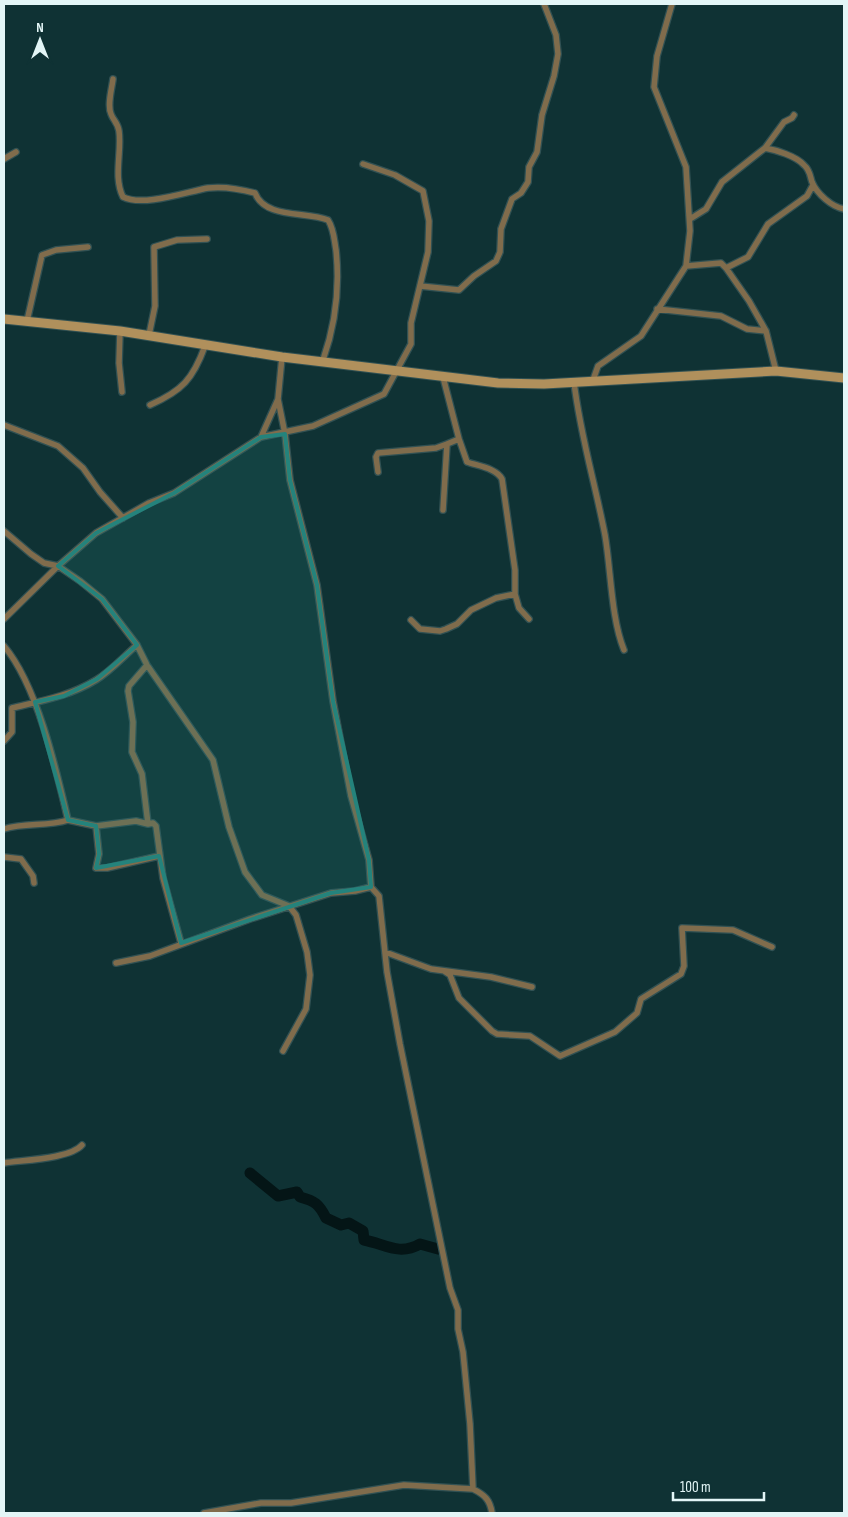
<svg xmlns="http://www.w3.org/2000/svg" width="848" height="1517" viewBox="0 0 848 1517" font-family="'Sofia Sans Condensed',sans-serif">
  <rect width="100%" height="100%" fill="#0f3234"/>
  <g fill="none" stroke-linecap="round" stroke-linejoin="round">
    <path stroke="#041516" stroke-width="11" d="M250,1173L278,1196L297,1192L300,1197C315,1201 319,1204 326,1218L341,1225L349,1223L363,1231L364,1240C385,1244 399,1256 420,1244L438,1249"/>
    <defs>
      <path id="street" d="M113,79C112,88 107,105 111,114C113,120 118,123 119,131C122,152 113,177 123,197C143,207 186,192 208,188C224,186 240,189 255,193C265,219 306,211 328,220C334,229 334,239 336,250C340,288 336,323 323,360
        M765,148C776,150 796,156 804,165C810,170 810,176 812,182C817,194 832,207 844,209
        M4,159L16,152
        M690,219L706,209L722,182L765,148L784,122L792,118L794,115
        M686,266L721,263L726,268L748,257L768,224L807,196L813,185
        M726,268L749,301L766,331L776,371
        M420,286L459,290L474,276L496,261L500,252L501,229L512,199L521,193L528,182L529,167L537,152L542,115L554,76L558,54L556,35L544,4
        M657,309L721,316L747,329L766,331
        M27,321L42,255L56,250L88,247
        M120,331L119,363L122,392
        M149,335L155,306L154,247L177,240L207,239
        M443,377L459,439L467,462C478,466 496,468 502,479L515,570V594L519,608L529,619
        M593,380L598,366L641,336L686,266L690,231L686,167L654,87L657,56L672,4
        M574,382C580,434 595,483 605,535C611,570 611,618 624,650
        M278,399L285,434L290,480L317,585L333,701L351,796L369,860L371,887L379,896L387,972L400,1044L450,1288L458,1310V1329L463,1352L470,1424L473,1489
        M150,405C182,391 193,379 205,346
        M4,425L58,446L83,468L100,492L123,518
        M261,437L278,399L282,357
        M378,472L376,457L378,453L436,448L447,444
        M443,510L447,444L459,439
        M4,531L31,554L44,563L58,566L80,581L102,599L137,645L147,665L213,760L229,827L245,872L262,895L289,906L296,915L307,952L310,975L306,1009L283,1051
        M4,619L58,566L96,533L149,503L174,493L261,437L313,426L384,394L411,344V323L428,252L429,221L423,191L395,175L363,164
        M411,620L420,629L440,631L446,629L457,624L471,610L496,598L515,594
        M4,646C37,685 56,768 68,820L96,826L136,821L148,824L153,823L156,826L163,878L181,943
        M147,665L129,686L128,691L133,722L132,752L142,774L148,824
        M4,741L12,732V708C41,701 70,696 96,680C111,671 124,656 137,645
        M96,826L99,854L96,868H107L159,856
        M4,829C25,822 47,827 68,820
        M4,857L21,859L33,876L34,883
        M385,952L431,969L491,977L532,987
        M116,963L150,956L250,919L331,893L355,891L371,887
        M444,971L450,975L459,998L492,1031L497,1034L530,1036L560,1056L615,1032L637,1013L641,999L681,974L684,966L682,928L733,930L772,947
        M4,1163C22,1160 70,1159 82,1145
        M204,1513L261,1503H291L404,1485L473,1489C485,1495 490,1500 492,1513"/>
      <path id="secondary" d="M4,319L120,331L282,357L498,383L544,384L776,371L844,378"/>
    </defs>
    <use href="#street" stroke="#315153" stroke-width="8"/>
    <use href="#secondary" stroke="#315153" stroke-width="11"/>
    <use href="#street" stroke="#806c4c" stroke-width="5.5"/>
    <use href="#secondary" stroke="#b0905c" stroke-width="9"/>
  </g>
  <path fill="#24837c" fill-opacity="0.2" stroke="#24837c" stroke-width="4" stroke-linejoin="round" d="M285,434L290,480L317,585L333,701L369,860L371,887L331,893L181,943L159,856L96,868L99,854L96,826L68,820L35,702L64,696L97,679L137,645L102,599L58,566L96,533L174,493L261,437Z"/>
  <rect width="848" height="1517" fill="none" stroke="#e3f6f7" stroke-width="10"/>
  <g transform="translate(40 40)" stroke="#0f3234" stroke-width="4" paint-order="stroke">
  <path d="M0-4L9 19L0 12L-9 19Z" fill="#e3f6f7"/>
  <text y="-8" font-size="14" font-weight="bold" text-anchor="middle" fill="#e3f6f7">N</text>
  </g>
  <path d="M673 1492v8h91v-8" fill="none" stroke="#e3f6f7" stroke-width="2.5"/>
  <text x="680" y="1492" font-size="15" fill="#e3f6f7" stroke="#0f3234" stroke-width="4" paint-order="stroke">100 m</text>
</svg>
